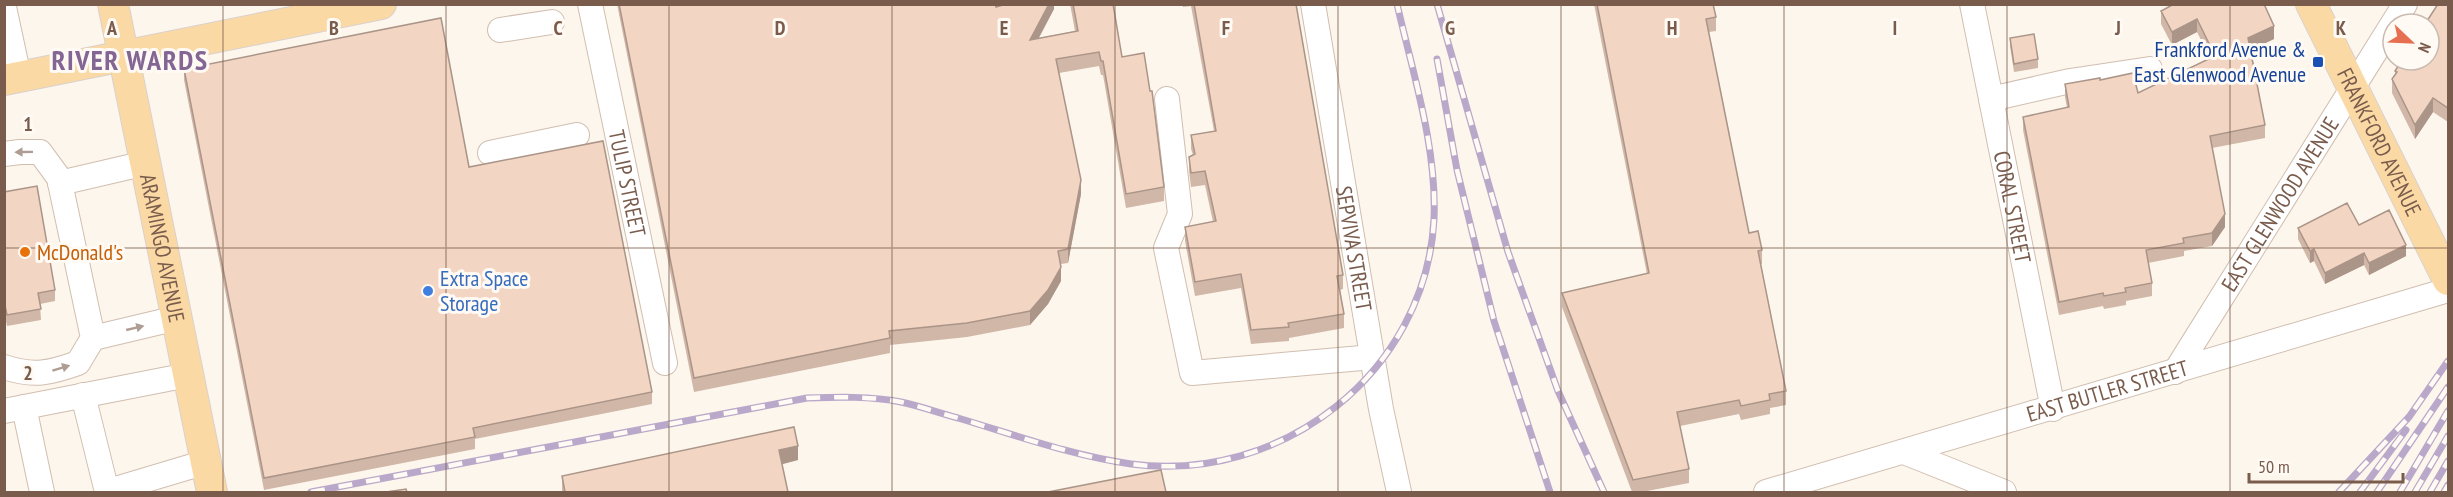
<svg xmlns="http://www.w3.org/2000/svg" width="2453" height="497" viewBox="0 0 2453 497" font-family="'PT Sans Narrow',sans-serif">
  <rect width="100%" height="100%" fill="#fdf6ec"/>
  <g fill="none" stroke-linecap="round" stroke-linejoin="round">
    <defs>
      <g id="minor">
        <path id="s1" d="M590,4L665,363"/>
        <path id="s2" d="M1313,4L1381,409L1399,492"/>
        <path id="s3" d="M1972,4L2053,409"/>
        <path d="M4,7L19,77"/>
        <path d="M500,30L552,22"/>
        <path d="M1167,99L1180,214L1166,248L1192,373L1373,357"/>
        <path d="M1991,99L2070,81L2150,69"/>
        <path d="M490,153L577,135"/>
        <path d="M4,154L20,152H40L59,178L93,338L78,363C50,373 34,377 4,367"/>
        <path d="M60,183L146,163"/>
        <path d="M93,338L177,318"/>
        <path id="s4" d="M2175,372L2405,4"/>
        <path d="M83,395L107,492"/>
        <path d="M24,407L42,492"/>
        <path d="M4,411L188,375"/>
        <path d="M1904,452L2004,492"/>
        <path d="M112,492L119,488L206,462"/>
        <path id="s5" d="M1766,492L2448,290"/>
      </g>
      <g id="major">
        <path id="s6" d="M113,4L212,492"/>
        <path id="s7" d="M2311,4L2448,280"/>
        <path d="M4,80L381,4"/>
      </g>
    </defs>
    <use href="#minor" stroke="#d1beb0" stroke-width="26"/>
    <use href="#major" stroke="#dad1cd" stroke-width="32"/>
    <use href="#minor" stroke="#fff" stroke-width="24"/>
    <use href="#major" stroke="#fbd9a5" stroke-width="30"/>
    <defs>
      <path id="rail" d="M1437,4L1508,252L1558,391L1604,492
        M1437,59L1457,170L1494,321L1550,492
        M311,492L807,398C838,397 870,396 901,402C920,406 939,413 958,418C1015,435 1073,456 1131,464C1281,484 1426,373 1434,219C1437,147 1413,74 1397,4
        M2339,492L2409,417L2448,361
        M2360,492L2406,430
        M2377,492L2448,387
        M2400,492L2448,411
        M2415,492L2448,436
        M2430,492L2448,461
        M2444,492L2448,485"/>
    </defs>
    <use href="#rail" stroke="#b9a8c9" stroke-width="7"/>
    <use href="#rail" stroke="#fffaf3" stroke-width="4.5" stroke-dasharray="14" stroke-linecap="butt"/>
  </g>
  <path fill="#d1b7a8" d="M617,4H983L996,7L1054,4V9L1039,38L1075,31L1070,4H1113L1122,57L1164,187V201L1126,208L1103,75H1101L1099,66L1059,73L1081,194L1068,263L1061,264V281L1048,304L1030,325L967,337L890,345V353L694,392Z
    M1183,4H1296L1343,275V289L1340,290L1344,314V328L1289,338V341L1251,344L1241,288L1195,296L1185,241V227L1213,222L1205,185L1191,187L1189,171V157L1193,155L1191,149V135L1214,131L1191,6L1183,7Z
    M1594,4H1713L1716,17V31L1709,32L1749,233L1762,250V264H1761L1786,391V405L1770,408V414L1741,420L1739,414L1680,426L1689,469V483L1642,492H1632L1562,307V293L1647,274Z
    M2448,4V122L2433,112L2415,139L2392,93V79L2395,75V71Z
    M2161,11L2274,39L2251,50L2265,125V138L2212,148L2225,227L2212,246L2184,251V256L2148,263L2152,283V296L2126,301V305L2104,309L2103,306L2059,315L2023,130V117L2067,108L2065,97V84L2100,80L2138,93L2210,58L2197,32L2172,45L2161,24Z
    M2010,38L2038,59V68L2014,72L2010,46Z
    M184,69L469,167L652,392V404L475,439V449L264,490L184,80Z
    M4,192L55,290V301L40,304L41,320L7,326L4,312Z
    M2359,225L2406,256L2369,275L2364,265L2325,284L2314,261L2310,263L2298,239V228Z
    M798,460L782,464L788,492H562V476Z"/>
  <path fill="#aa9588" d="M1049,4H1054V9L1030,54V40Z
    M2197,19V32L2172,45V32Z
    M2274,26V39L2248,51V38Z
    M2433,98V112L2415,139V125Z
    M1081,180V194L1068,263V249Z
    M2225,214V227L2212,246V233Z
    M2406,245V256L2369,275V263Z
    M2314,249V261L2310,263V251Z
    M2364,253V265L2325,284V273Z
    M1061,267V281L1048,304L1030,325V311Z
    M798,446V460L779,465V450Z"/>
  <path fill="#f3d5c3" stroke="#aa9588" stroke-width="1.5" d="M619,4H995L996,7L1006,4H1049L1030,40L1078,31L1073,4H1113L1122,57L1144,53L1150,91H1152L1164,187L1126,194L1103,61H1101L1099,52L1056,59L1081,180L1068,249L1058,251L1061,267L1048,290L1030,311L967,323L889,331L890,338L694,378Z
    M1194,4H1296L1343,275L1337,276L1344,314L1288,323L1289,327L1251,330L1241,274L1195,282L1185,227L1216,221L1205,171L1191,173L1189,157L1195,154L1191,135L1216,131Z
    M1597,4H1713L1716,17L1706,19L1749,233L1758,231L1762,250L1758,251L1786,391L1769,394L1770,400L1741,406L1739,400L1677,412L1689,469L1633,480L1562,293L1649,273Z
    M2174,4H2264L2274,26L2248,38L2265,125L2210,136L2225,214L2212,233L2183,238L2184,243L2146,250L2152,283L2125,288L2126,292L2104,296L2103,293L2059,302L2023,117L2069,107L2065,84L2100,78V80L2133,73L2138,93L2215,56L2197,19L2172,32L2161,11Z
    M2438,4H2448V108L2433,98L2415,125L2392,79L2397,72L2395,71L2402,60H2429V24H2425Z
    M441,18L469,167L603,141L652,392L473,428L475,437L264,478L184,69Z
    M2034,34L2038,59L2014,64L2010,38Z
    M37,186L55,290L38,293L41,309L7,315L4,301V192Z
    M2347,203L2359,225L2389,210L2406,245L2369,263L2364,253L2325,273L2314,249L2310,251L2298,228Z
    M794,427L798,446L779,450L788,492H565L562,476Z
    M1161,470L1166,492H1048Z
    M406,489L407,492H386Z"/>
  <defs><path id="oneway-solid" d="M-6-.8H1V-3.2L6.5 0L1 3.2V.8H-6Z" transform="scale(1.5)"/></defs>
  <g fill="#af9d94">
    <use href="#oneway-solid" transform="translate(24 152) rotate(179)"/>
    <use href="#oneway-solid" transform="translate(135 328) rotate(-13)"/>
    <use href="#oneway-solid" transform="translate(61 368) rotate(-17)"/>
  </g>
  <path fill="none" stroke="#7a5c4d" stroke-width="1.5" stroke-opacity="0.55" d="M223,4V492M446,4V492M669,4V492M892,4V492M1115,4V492M1338,4V492M1561,4V492M1784,4V492M2007,4V492M2230,4V492M4,248H2448"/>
  <rect fill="#1a4fb4" stroke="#fffaf3" stroke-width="2" x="2312" y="56" width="12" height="12" rx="3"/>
  <circle fill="#e8710a" stroke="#fffaf3" stroke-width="2" cx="25" cy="252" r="6"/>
  <circle fill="#3f7fe0" stroke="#fffaf3" stroke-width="2" cx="428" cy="291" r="6"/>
  <g text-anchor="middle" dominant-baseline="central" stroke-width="6" stroke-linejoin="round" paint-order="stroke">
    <g font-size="22" fill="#164399" stroke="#fffaf3" text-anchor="end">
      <text x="2306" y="49">Frankford Avenue &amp;<tspan x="2306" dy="25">East Glenwood Avenue</tspan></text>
    </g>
    <g font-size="22" fill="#7a5c4d" stroke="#fffaf3">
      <text stroke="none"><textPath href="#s7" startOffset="154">FRANKFORD AVENUE</textPath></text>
      <text stroke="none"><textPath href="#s1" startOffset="183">TULIP STREET</textPath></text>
      <text stroke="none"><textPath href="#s4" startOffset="198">EAST GLENWOOD AVENUE</textPath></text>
      <text stroke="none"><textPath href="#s3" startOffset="207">CORAL STREET</textPath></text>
      <text stroke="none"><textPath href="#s6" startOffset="249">ARAMINGO AVENUE</textPath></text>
      <text stroke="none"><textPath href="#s2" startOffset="248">SEPVIVA STREET</textPath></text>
      <text stroke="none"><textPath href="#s5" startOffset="356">EAST BUTLER STREET</textPath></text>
    </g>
    <g font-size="22" fill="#c56008" stroke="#fffaf3" text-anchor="start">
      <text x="37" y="252">McDonald's</text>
    </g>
    <g font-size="22" fill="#366cbe" stroke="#fffaf3" text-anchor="start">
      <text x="440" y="278">Extra Space<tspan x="440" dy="25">Storage</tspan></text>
    </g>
    <g font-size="28" font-weight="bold" letter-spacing="1.5" fill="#846695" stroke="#fffaf3">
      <text x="130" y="59">RIVER WARDS</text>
    </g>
  </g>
  <g font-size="20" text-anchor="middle" font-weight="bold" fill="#7a5c4d" stroke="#fffaf3" stroke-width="6" stroke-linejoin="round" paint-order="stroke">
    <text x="112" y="35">A</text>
    <text x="334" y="35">B</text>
    <text x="558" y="35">C</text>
    <text x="780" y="35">D</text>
    <text x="1004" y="35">E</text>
    <text x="1226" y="35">F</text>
    <text x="1450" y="35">G</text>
    <text x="1672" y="35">H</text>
    <text x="1895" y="35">I</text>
    <text x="2118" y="35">J</text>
    <text x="2341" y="35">K</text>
    <text x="28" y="131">1</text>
    <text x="28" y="380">2</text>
  </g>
  <rect width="2453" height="497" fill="none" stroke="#7a5c4d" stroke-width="12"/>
  <g transform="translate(2411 42) rotate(113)"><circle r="28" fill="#fffaf3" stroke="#cabbb1" stroke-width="1.5"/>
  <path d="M0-4.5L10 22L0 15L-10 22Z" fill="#e76f51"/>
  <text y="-9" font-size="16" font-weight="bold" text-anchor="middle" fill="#7a5c4d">N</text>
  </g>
  <path d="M2249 473v9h154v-9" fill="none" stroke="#7a5c4d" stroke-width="3"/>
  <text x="2258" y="473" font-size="18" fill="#7a5c4d" stroke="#fffaf3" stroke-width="4.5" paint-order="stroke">50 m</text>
</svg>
